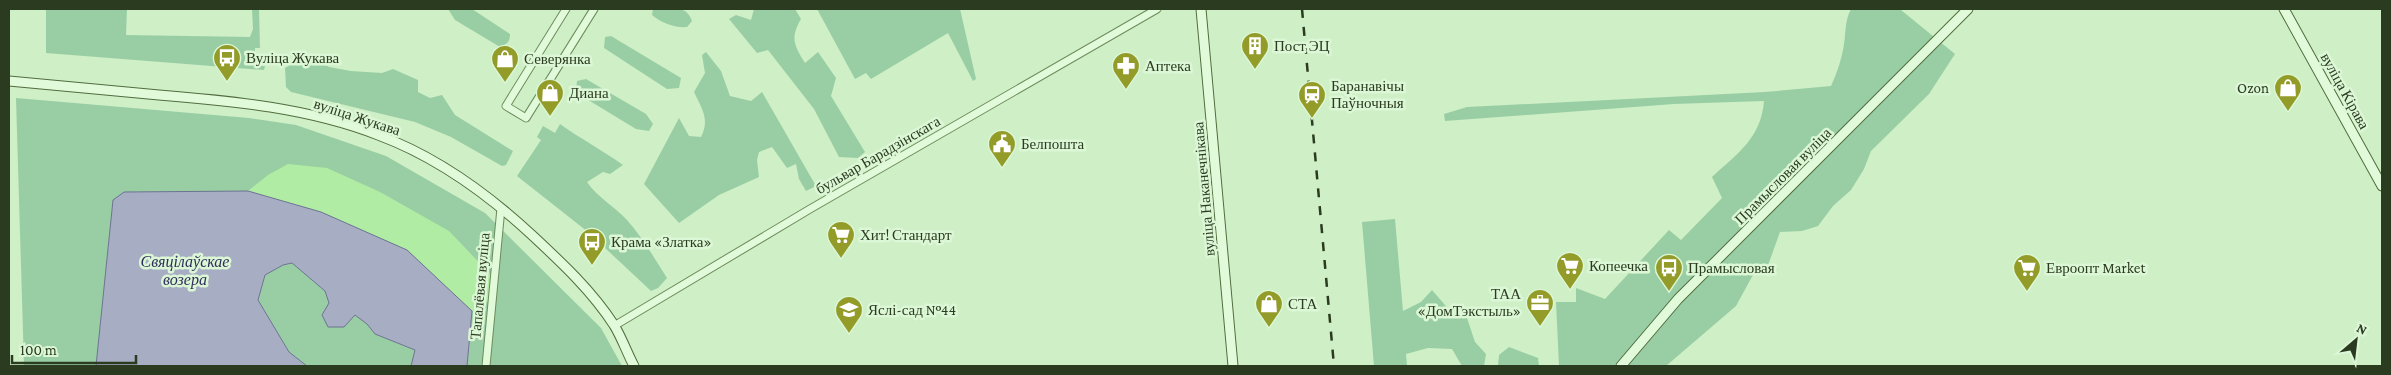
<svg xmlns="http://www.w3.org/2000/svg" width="2391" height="375" viewBox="0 0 2391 375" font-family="'Crimson Pro',serif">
  <rect width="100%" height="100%" fill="#cfefc6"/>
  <path fill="#99cea4" d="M46,9H127L126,35L250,37L253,29L252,9H259L260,48H255V66H265L264,70L46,53Z
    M448,9H472L510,34C510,42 507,44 500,47L455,20Z
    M653,9C669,9 686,3 692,21L687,27C675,28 661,23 652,15Z
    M754,9H795L801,19C790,38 794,45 805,63L818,52L836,78L831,96L865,152L858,158L839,157L814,109L768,50L757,53L729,19L736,15L751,20Z
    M817,9H960L976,79L973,81L948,33L871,79L866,73L855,79Z
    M1851,9L1901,10L1955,54L1929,94L1871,151L1864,169L1851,190L1833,206L1818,226L1802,231L1780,232L1767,268L1754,273L1736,306L1666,366H1559L1556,302H1576V288L1605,299L1669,230L1681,240L1722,198L1712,177C1738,153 1761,138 1764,101L1674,104L1445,121L1444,114L1467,107L1765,92L1831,86C1837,73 1842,58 1844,44C1846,31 1845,20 1851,9Z
    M611,36L681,78L679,88L667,89L604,48L605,37Z
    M706,52L721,71L730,96L751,101L762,92L816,186L806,191L799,179L796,164L787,168L772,147L759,152L757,160L759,177L719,195L679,223L644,184L679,118L689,136L701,137C710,119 702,109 694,92L705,73L702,55Z
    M316,56L329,67L351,71L382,73L393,69L418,80V92L430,98L442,95L455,115L513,151L506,165L502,166L451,137L415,122L291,92L286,87L285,68L300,59Z
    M586,79L646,114L653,124L649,131L636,129L580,95L576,90L577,81Z
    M16,98L249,118L296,125L386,156L485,213L601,328L622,366H467L472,311L113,201L96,366H24Z
    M560,124C581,139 602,150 623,165L610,174L603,172L587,182C598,198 614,206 627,220C642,237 655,259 667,278L658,288L651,291L588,232L517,176L541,140L537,137L543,126L555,133Z
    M1395,219L1403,311L1421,302L1432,290L1451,312L1467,318L1475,342L1486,354L1484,366H1462L1452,349L1428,348L1406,354L1407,366H1374L1362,222Z
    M292,263L325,291L329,303L355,315L367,324L375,334L415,350L411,366H307L289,352L258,300L265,275L283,265Z
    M1509,347L1538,358L1539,366H1498L1499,355Z"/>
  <path fill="#b0eca3" d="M288,164L327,168L380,192L449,231L492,276L489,301L472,311L407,250L248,191L268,175Z"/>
  <path fill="#a7adc3" stroke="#6d7392" d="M248,191L321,212L407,250L472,311L467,366H411L415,350L375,334L367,324L355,315L344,327H328L322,315L329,303L325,291L292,263L283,265L265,275L258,300L289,352L307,366H96L113,200L124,192Z"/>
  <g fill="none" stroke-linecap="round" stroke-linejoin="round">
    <defs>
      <path id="street" d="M566,9L506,106L526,118L594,9
        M614,326L810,209L1157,9
        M486,366L501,208"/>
      <path id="secondary" d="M1201,9L1233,366
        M2284,9L2382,186
        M9,81C59,86 109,90 159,95C233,101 309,108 378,135C435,156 489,195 533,236C562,263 592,291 614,325C622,338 627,353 634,366
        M1621,366L1678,299L1968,9"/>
    </defs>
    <use href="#street" stroke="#6d8b5b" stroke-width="9"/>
    <use href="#secondary" stroke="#516d3e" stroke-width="11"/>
    <use href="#street" stroke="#e0fada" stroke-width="7"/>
    <use href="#secondary" stroke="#e0fada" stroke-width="9"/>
    <path stroke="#2b3b1f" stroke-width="2.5" stroke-dasharray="9 9" stroke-linecap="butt" d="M1302,9L1334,366"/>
  </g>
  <defs>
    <symbol id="building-pin" viewBox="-11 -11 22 30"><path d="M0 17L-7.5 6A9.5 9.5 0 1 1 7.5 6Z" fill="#939c29" stroke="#dcf7d6"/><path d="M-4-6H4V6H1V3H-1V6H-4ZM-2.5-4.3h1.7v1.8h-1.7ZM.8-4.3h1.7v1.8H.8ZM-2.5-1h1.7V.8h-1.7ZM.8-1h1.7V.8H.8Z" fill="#fff"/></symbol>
    <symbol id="bus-pin" viewBox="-11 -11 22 30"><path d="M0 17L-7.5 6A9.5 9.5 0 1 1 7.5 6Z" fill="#939c29" stroke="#dcf7d6"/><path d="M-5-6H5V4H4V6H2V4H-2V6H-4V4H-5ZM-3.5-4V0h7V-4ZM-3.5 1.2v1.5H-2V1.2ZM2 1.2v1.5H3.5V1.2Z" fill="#fff"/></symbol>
    <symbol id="shop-pin" viewBox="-11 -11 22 30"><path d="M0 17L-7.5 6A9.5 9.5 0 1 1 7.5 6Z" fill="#939c29" stroke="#dcf7d6"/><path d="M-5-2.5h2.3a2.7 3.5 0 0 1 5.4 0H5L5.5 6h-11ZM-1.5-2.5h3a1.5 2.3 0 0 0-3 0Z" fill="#fff"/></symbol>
    <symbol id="pharmacy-pin" viewBox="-11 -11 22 30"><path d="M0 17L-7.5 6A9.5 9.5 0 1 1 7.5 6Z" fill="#939c29" stroke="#dcf7d6"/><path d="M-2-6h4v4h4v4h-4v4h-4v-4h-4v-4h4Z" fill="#fff"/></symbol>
    <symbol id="station-pin" viewBox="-11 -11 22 30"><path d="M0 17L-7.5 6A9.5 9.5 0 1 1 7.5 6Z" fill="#939c29" stroke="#dcf7d6"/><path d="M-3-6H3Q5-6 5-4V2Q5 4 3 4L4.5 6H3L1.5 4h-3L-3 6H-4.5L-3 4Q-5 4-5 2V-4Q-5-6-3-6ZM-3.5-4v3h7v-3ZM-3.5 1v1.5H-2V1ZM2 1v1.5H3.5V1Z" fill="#fff"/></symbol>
    <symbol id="civic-pin" viewBox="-11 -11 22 30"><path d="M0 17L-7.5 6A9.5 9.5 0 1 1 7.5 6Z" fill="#939c29" stroke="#dcf7d6"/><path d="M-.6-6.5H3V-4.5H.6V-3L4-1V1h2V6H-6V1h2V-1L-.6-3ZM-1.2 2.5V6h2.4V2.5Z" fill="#fff"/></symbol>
    <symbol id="supermarket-pin" viewBox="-11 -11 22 30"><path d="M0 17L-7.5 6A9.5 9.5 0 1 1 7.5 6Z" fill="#939c29" stroke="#dcf7d6"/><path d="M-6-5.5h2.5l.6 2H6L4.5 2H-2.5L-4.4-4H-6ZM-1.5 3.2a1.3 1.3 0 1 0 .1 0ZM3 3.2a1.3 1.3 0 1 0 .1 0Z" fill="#fff"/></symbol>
    <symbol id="office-pin" viewBox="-11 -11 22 30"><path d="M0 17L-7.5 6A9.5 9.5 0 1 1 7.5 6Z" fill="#939c29" stroke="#dcf7d6"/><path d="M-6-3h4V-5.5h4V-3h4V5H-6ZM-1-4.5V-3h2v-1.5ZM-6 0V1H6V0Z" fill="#fff"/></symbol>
    <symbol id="school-pin" viewBox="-11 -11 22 30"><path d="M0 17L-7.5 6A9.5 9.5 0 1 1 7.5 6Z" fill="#939c29" stroke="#dcf7d6"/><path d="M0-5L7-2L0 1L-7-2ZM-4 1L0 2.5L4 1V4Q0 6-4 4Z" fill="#fff"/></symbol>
  </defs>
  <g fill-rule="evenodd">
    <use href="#building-pin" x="1239" y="30" width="32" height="43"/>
    <use href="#bus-pin" x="211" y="42" width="32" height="43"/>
    <use href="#shop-pin" x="489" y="43" width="32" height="43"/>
    <use href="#pharmacy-pin" x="1110" y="50" width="32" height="43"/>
    <use href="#shop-pin" x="2272" y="72" width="32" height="43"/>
    <use href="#shop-pin" x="534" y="77" width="32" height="43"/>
    <use href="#station-pin" x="1296" y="79" width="32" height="43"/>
    <use href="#civic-pin" x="986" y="128" width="32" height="43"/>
    <use href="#supermarket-pin" x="825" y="219" width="32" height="43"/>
    <use href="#bus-pin" x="576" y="226" width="32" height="43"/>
    <use href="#supermarket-pin" x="1554" y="250" width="32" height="43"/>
    <use href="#bus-pin" x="1653" y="252" width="32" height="43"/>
    <use href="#supermarket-pin" x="2011" y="252" width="32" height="43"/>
    <use href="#office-pin" x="1524" y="287" width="32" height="43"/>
    <use href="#shop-pin" x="1253" y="288" width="32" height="43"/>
    <use href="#school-pin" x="833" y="294" width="32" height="43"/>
  </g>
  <g text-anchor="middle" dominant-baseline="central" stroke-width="5" stroke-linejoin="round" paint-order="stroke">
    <g font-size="15" fill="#2b3b1f" stroke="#dcf7d6" text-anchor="start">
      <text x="1274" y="46">Пост ЭЦ</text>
      <text x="246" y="58">Вуліца Жукава</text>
      <text x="524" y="59">Северянка</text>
      <text x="1145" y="66">Аптека</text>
      <text x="1331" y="86">Баранавічы<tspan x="1331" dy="17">Паўночныя</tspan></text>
      <text x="2269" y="88" text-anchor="end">Ozon</text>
      <text x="569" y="93">Диана</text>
      <text x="1021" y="144">Белпошта</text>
      <text x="860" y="235">Хит! Стандарт</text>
      <text x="611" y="242">Крама «Златка»</text>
      <text x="1589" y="266">Копеечка</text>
      <text x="1688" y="268">Прамысловая</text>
      <text x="2046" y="268">Евроопт Market</text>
      <text x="1521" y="294" text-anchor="end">ТАА<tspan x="1521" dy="17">«ДомТэкстыль»</tspan></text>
      <text x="1288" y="304">СТА</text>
      <text x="868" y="310">Яслі-сад №44</text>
    </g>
    <g font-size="15" fill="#2b3b1f" stroke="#dcf7d6">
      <text transform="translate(2345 91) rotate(61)">вуліца Кірава</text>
      <text transform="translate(357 117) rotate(18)">вуліца Жукава</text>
      <text transform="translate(878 155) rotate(-30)">бульвар Барадзінскага</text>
      <text transform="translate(1783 176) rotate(-45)">Прамысловая вуліца</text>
      <text transform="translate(1204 189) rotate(-95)">вуліца Наканечнікава</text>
      <text transform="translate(480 286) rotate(-85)">Тапалёвая вуліца</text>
    </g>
    <g font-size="16" font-style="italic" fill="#2f2e5b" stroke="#dcf7d6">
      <text x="185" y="261">Свяцілаўскае<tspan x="185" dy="18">возера</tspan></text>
    </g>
  </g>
  <rect width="2391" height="375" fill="none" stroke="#2b3b1f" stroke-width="20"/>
  <g transform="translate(2356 340) rotate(28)" stroke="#dcf7d6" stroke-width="4" paint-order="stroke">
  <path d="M0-4L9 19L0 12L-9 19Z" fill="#2b3b1f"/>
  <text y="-8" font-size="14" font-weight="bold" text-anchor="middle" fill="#2b3b1f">N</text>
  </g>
  <path d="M12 355v8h124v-8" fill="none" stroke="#2b3b1f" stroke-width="2.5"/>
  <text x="20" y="355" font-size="15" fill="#2b3b1f" stroke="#dcf7d6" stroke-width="4" paint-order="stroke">100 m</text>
</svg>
